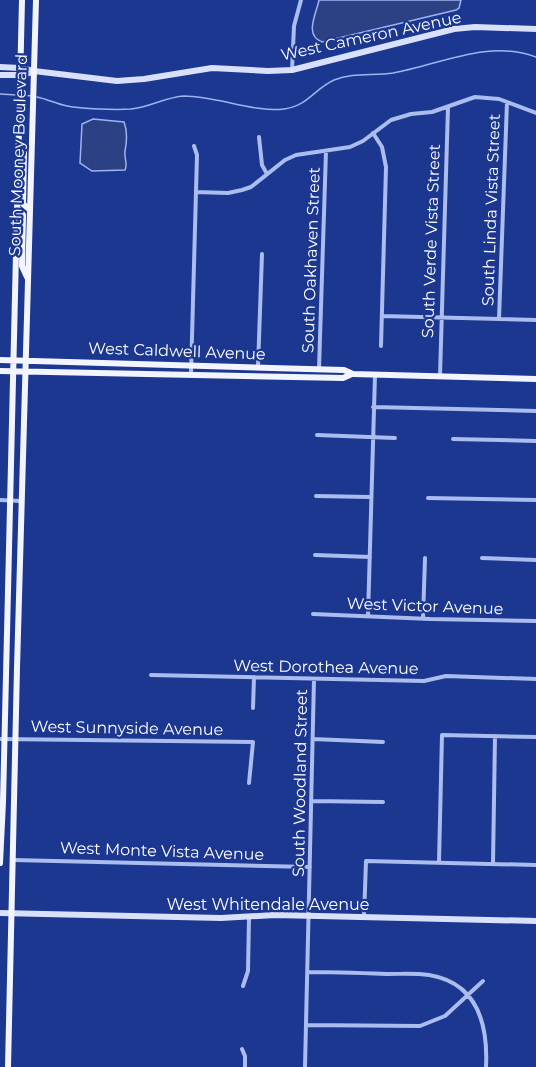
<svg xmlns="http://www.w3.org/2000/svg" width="536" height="1067" viewBox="0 0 536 1067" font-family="Montserrat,sans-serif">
  <rect width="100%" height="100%" fill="#1c3790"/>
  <path fill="#2c4184" stroke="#9eb3f0" stroke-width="1.5" d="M319,0H461L459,8L456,10L322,42C304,35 316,15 319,0Z
    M93,119L124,122C128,132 127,141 125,151C124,158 128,164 125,170L92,171L80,163L82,124Z"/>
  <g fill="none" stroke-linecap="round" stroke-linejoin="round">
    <path stroke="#9eb3f0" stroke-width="1.5" d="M0,94L17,95
      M22,95L32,96
      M37,97C47,99 57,104 67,106C82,109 116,110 131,109C150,107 166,97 184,96C216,96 256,113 284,109C308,106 314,89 334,80C353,72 373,76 393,73C439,65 488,39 536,57"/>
    <path stroke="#abbcee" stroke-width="4" d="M292,70L294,26L301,0
      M373,133L382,147L386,167L381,346
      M259,137L262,165L267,174
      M196,192L228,193L242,190L251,187L285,160L296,155L350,147L363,141L391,120L411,114L432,112L475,97L499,99L536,113
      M382,316L536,320
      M499,319L507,102
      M258,367L262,254
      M319,369L326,151
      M191,374L197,155L194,146
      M440,376L448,107
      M373,407L536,411
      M317,435L395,438
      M453,439L536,441
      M316,496L370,497
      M428,498L536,500
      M0,500L21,501
      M315,555L370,557
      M482,558L536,560
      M313,614L430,619L536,621
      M368,616L375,375
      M423,618L425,558
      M151,675L424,681L446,676L536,679
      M253,708L254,677
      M0,739L253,742L249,783
      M313,739L383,742
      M312,801L383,802
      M13,860L310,867
      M439,862L442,735L536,737
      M493,864L495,736
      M364,917L366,861L536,865
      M308,972C334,972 361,973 387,974C401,974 415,973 429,975C478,983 488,1025 486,1067
      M243,986L248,971L249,918
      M306,1025L420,1026L445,1016L483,981
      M242,1049L245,1056V1067
      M305,1067L314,679"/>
    <path stroke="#d8e0fa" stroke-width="6" d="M0,67L20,68L34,71L117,81L144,79L212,68L268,71L292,70L454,29L475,27L536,29
      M0,75H20L33,72
      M0,913L221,918L275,915L536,921"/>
    <path stroke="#f2f4ff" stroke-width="6" d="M21,144L24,153L23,204L29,209
      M18,209L23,215L22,266L27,277
      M0,360L344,370L353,374L536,379
      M0,371L343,378L352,374
      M0,863L3,802L22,0
      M8,1067L17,668L36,0"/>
  </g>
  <g text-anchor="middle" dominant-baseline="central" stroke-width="4.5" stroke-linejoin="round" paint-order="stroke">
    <g font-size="16" fill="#fff" stroke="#1c3790">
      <text transform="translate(371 36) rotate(-12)">West Cameron Avenue</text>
      <text transform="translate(18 155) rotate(-88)">South Mooney Boulevard</text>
      <text transform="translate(491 210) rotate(-88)">South Linda Vista Street</text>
      <text transform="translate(431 241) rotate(-88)">South Verde Vista Street</text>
      <text transform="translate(311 260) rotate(-88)">South Oakhaven Street</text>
      <text transform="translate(177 351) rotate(2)">West Caldwell Avenue</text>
      <text transform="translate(425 606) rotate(2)">West Victor Avenue</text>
      <text transform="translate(326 667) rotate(1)">West Dorothea Avenue</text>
      <text transform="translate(127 728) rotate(1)">West Sunnyside Avenue</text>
      <text transform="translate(300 783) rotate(-89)">South Woodland Street</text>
      <text transform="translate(162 851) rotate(2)">West Monte Vista Avenue</text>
      <text x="268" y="904">West Whitendale Avenue</text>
    </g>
  </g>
</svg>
